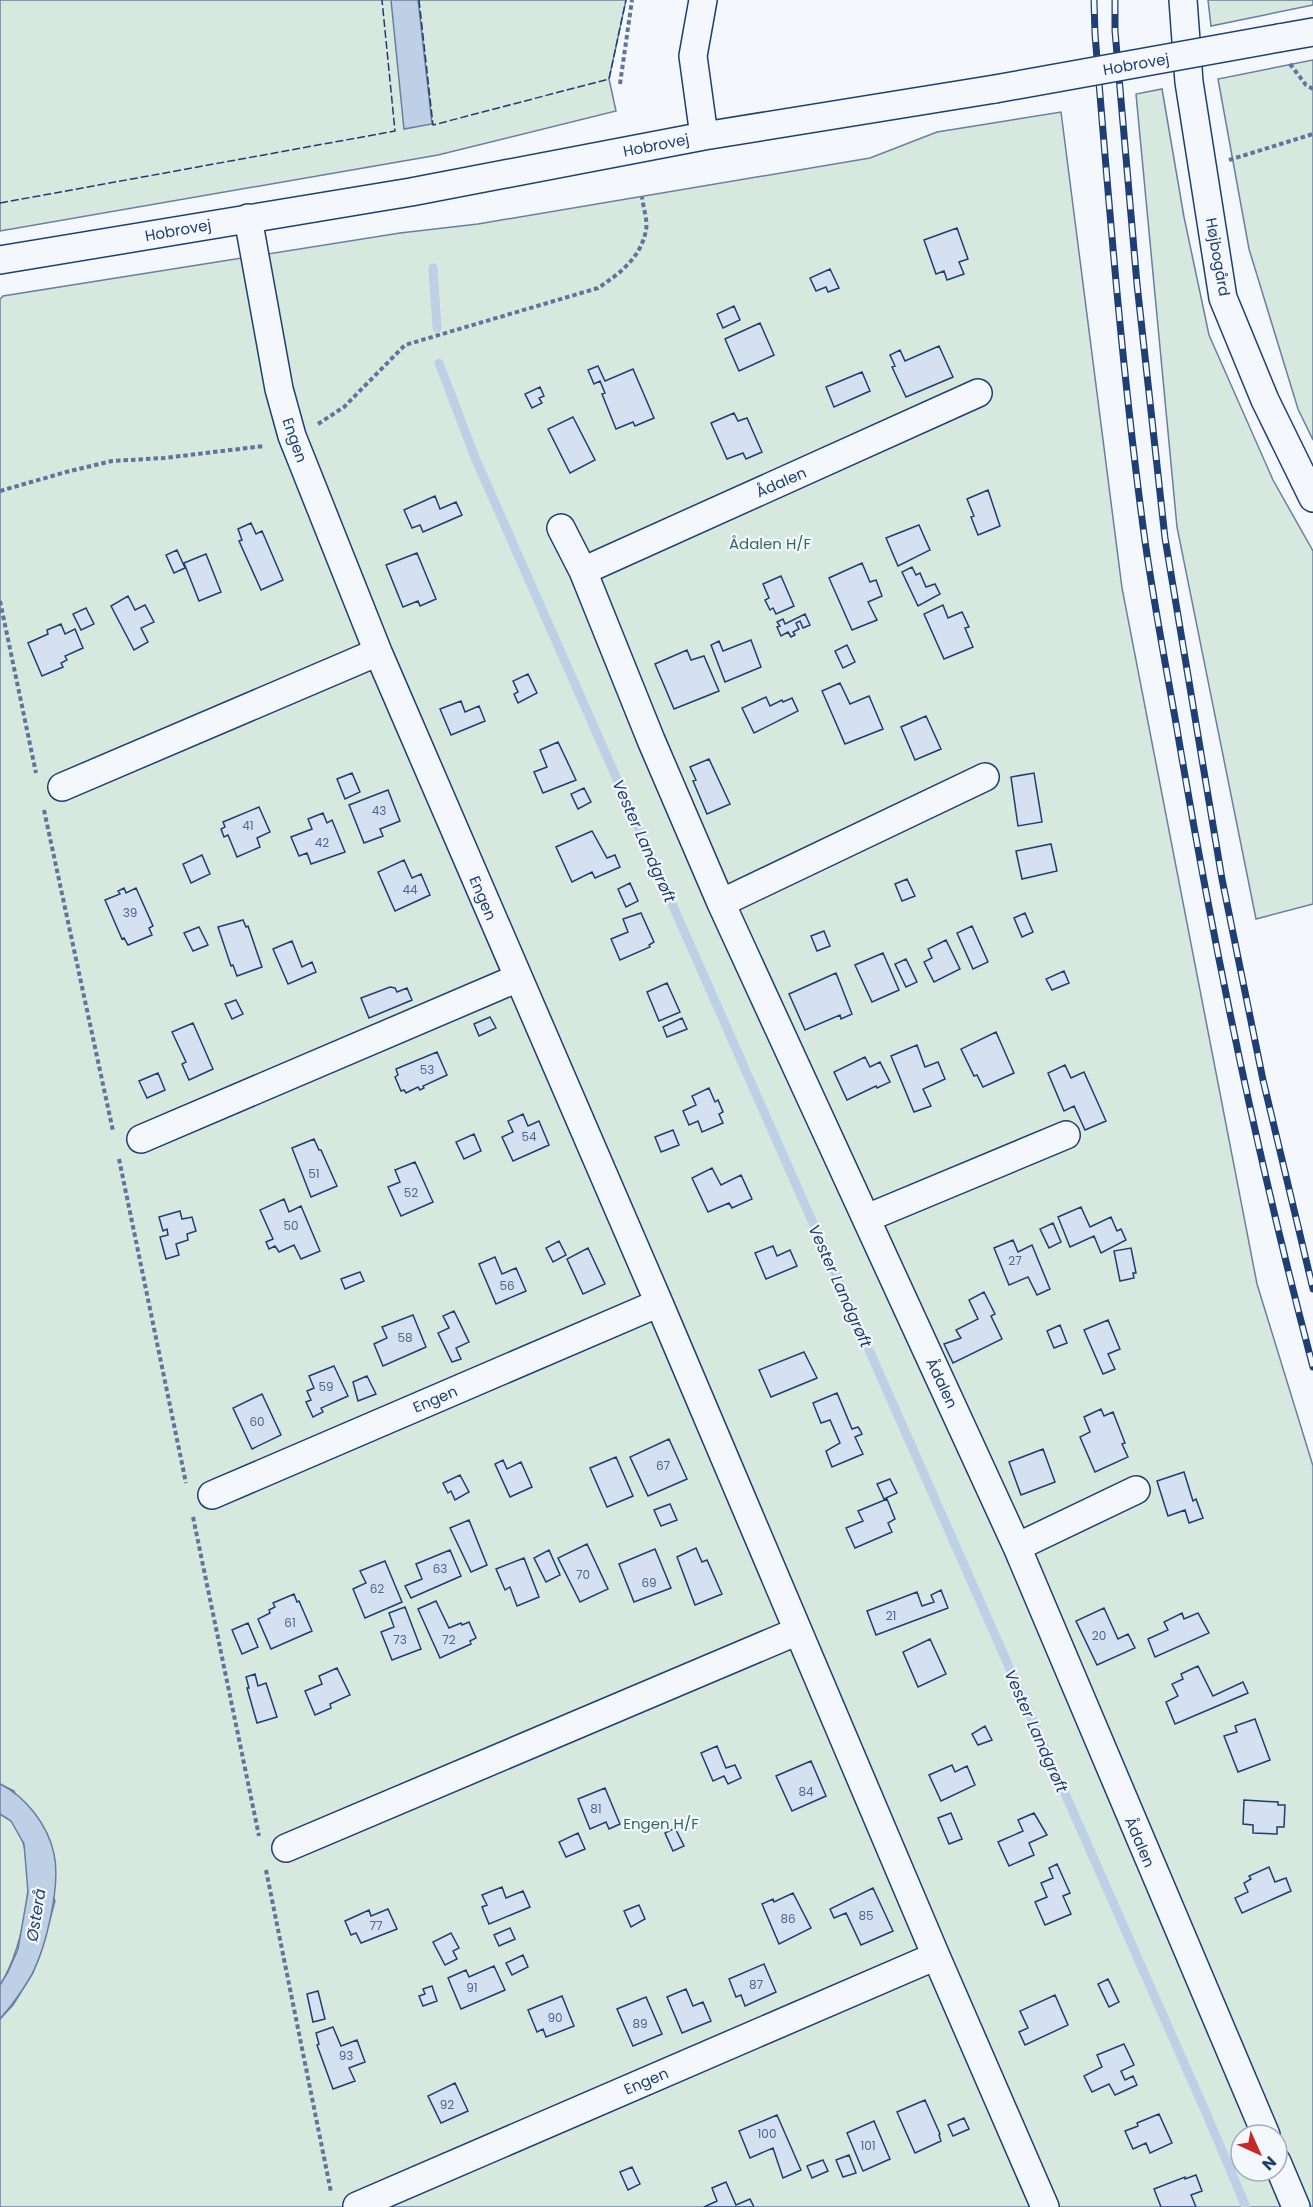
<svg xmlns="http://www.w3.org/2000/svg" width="1313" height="2207" viewBox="0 0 1313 2207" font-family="Poppins,sans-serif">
  <rect width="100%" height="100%" fill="#f4f7fb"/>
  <path fill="#d7e8df" stroke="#687fa3" stroke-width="1.5" fill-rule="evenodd" d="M0,0H626L609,79L616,111L438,155L0,231Z
    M1208,0H1313V5L1211,26Z
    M1313,60V440L1298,409L1249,249L1218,79Z
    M1162,89L1184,217L1209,335L1273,480L1313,551V904L1256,919L1177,527L1136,94Z
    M1061,112L1122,588L1257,1284L1313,1466V2207H0V2019L13,2005L33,1973L45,1937L55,1901L14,1791L0,1784V299L3,296L400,233L478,224L870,158L937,132ZM1241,2135H1277V2171H1241Z
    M0,1814C4,1816 9,1819 12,1822C43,1858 24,1948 0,1985Z"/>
  <path fill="#bed0e5" stroke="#687fa3" stroke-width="1.5" d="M391,0H418L432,124L404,129Z
    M0,1784C26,1797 48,1825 54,1854C61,1885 46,1947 32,1974C23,1990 12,2005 0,2019V1985L8,1972L18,1949L28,1892L24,1844L11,1821L0,1814Z"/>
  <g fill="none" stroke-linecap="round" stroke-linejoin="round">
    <path stroke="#bed0e5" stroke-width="9" d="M433,268L437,328
      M439,363L476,460L1207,2115L1246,2207"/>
  </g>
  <path fill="#d5e0f0" stroke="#1d3f73" stroke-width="1.5" d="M957,228L968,259L959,262L964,274L947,280L944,271L936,274L924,240Z
    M830,269L839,288L828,292L826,287L816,291L810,278Z
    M734,306L740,320L723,328L717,314Z
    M760,323L774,355L739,371L725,339Z
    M939,346L953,377L906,397L892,367L895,366L890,355L900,350L905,361Z
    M598,366L605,381L633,369L654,418L635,426L633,422L616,429L602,394L605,393L600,381L594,384L588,370Z
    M862,372L870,391L834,407L826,387Z
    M540,387L544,396L539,398L542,403L532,408L525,394Z
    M734,413L738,421L747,418L762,452L746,459L743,453L727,459L711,423Z
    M573,417L595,460L570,473L548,429Z
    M988,490L1000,526L978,535L971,517L974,516L967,499Z
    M435,496L440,509L456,502L462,515L423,532L420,525L412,528L404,510Z
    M251,523L256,534L262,531L283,580L261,590L239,541L242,540L238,529Z
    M919,525L930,550L898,566L886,538Z
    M177,550L185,568L174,573L166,555Z
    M417,553L436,599L420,606L418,601L403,607L386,565Z
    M206,554L221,592L199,601L184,563Z
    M862,563L870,582L876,580L882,596L868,602L877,620L852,630L829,578Z
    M912,567L916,575L920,573L926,587L935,584L940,594L918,606L902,572Z
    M781,576L794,606L776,614L773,608L770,610L765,600L769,598L763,584Z
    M128,596L135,610L145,605L154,622L141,628L148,642L134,650L111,606Z
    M943,605L948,618L962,612L969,627L965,628L973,647L944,659L924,614Z
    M86,608L94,624L81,630L73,614Z
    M805,614L810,625L803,628L800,621L796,623L799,629L793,632L795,635L791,637L788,632L781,636L777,627L780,626L777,622L783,619L785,624Z
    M61,624L65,634L75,629L83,648L65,656L67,660L61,663L63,667L42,676L28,643L48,634L47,630Z
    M751,640L761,667L725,682L711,645L719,641L723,651Z
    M847,645L855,662L843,668L835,651Z
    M687,650L691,660L704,656L719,691L674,709L655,664Z
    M528,674L537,693L518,703L514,694L518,692L513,681Z
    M840,683L850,704L869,696L883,729L845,744L822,691Z
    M766,697L770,706L782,700L783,702L792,698L798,711L754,733L742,708Z
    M461,701L465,712L479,706L485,721L451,735L440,709Z
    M926,716L941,749L915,760L901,727Z
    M558,742L576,780L543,793L534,772L547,767L540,750Z
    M709,759L730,804L707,814L693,781L696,780L690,767Z
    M352,773L360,792L345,799L337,779Z
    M1034,773L1042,822L1018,826L1011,777Z
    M584,788L591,802L578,809L571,794Z
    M388,790L400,821L380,829L383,836L364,843L349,805Z
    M259,807L270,832L257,838L260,847L237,857L228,835L224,837L221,829L225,827L223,822Z
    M323,813L327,823L332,820L345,852L311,864L307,853L299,856L291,837L312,829L308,819Z
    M592,831L607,858L615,855L620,867L595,878L592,872L572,882L556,847Z
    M1051,844L1057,871L1022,879L1016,851Z
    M202,855L210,874L191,883L183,864Z
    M404,860L412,878L421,874L430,895L395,911L378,872Z
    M907,879L915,896L902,901L895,884Z
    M630,883L638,901L626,907L618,889Z
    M124,888L126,893L136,888L153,926L149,928L152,935L128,945L124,938L122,939L105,900L120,894L118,891Z
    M641,913L654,942L649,945L650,947L620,960L611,939L628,932L623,919Z
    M1025,913L1033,932L1022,937L1014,918Z
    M243,920L246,927L248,926L262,967L237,976L233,965L231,966L218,927Z
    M972,926L988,962L973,969L957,933Z
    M199,927L208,945L193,951L184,933Z
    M824,931L830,946L817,951L811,936Z
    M946,940L960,969L934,982L924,962L932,958L928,949Z
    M292,941L302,967L312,962L316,972L288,984L273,949Z
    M883,953L899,990L872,1002L855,965Z
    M906,959L917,982L906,987L895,964Z
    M1064,971L1069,983L1052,990L1046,979Z
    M836,973L852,1014L841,1019L840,1015L805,1030L789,994Z
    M667,983L680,1012L659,1021L647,992Z
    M390,987L395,988L397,992L407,988L412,1000L369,1018L361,998Z
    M236,1000L243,1014L232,1019L225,1004Z
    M490,1017L496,1028L479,1036L474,1024Z
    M682,1018L687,1029L667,1037L663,1027Z
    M193,1023L213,1069L189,1080L182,1064L186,1062L172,1032Z
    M996,1032L1014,1073L983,1087L977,1075L974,1076L961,1049Z
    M917,1045L925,1067L938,1062L945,1079L923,1089L931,1106L914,1112L891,1056Z
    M437,1052L447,1075L423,1086L424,1088L420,1090L418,1087L406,1093L404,1090L401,1091L395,1077L398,1075L396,1069Z
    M865,1057L870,1067L880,1062L890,1082L877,1088L876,1086L847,1100L834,1072Z
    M1065,1065L1071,1078L1084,1072L1106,1121L1085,1130L1074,1106L1064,1111L1048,1073Z
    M158,1073L165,1090L147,1098L139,1081Z
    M709,1088L715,1102L718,1100L723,1112L719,1114L723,1123L702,1132L698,1121L689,1125L683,1111L696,1105L692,1096Z
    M523,1114L528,1126L539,1121L549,1145L513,1161L502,1137L513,1132L508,1121Z
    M673,1130L679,1145L661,1152L655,1137Z
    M474,1134L481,1151L464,1159L456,1142Z
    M314,1139L319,1150H321L337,1186L311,1197L292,1148Z
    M415,1162L433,1202L401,1216L388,1187L400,1182L395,1170Z
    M712,1168L721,1185L741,1175L752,1199L732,1208L729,1203L708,1212L692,1178Z
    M284,1199L289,1212L301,1206L320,1251L301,1259L294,1245L279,1252L275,1246L269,1249L266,1242L273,1239L260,1210Z
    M1081,1207L1090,1227L1111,1217L1117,1231L1121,1229L1126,1240L1101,1253L1094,1236L1070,1247L1058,1217Z
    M180,1211L182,1219L192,1217L196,1231L187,1234L188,1240L176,1244L179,1255L166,1259L160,1237L168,1235L167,1229L163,1231L159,1217Z
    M1053,1223L1061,1242L1049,1248L1040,1229Z
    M1013,1240L1018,1252L1032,1245L1050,1289L1037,1295L1028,1277L1009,1285L994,1248Z
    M559,1241L566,1255L553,1262L546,1248Z
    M773,1246L777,1256L790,1250L797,1266L766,1279L755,1253Z
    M588,1248L605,1284L583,1294L567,1259Z
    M1131,1248L1136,1273H1133L1134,1278L1120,1281L1114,1251Z
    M495,1257L502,1274L516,1268L526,1291L496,1304L479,1264Z
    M360,1272L364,1281L345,1289L341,1279Z
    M984,1292L995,1314L991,1316L1002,1339L953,1363L944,1344L961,1338L956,1330L978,1319L969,1300Z
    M454,1311L469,1342L456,1348L461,1359L452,1362L438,1333L449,1328L443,1316Z
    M413,1315L426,1347L383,1366L374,1344L387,1338L382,1327Z
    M1108,1320L1120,1349L1108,1354L1115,1369L1103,1374L1084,1330Z
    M1060,1325L1067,1343L1054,1348L1047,1331Z
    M804,1352L817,1378L771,1397L759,1370Z
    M334,1366L348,1396L321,1408L323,1412L313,1417L306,1402L311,1400L307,1391L314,1388L309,1376Z
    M367,1376L376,1394L358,1401L353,1382Z
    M837,1393L852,1429L858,1427L860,1430L862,1434L855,1437L863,1454L832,1467L826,1451L840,1443L830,1420L821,1423L813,1403Z
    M262,1394L281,1435L252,1449L233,1408Z
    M1101,1409L1104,1416L1113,1412L1125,1443L1122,1444L1128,1457L1095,1472L1080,1437L1090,1432L1084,1417Z
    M669,1439L687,1479L648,1496L630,1457Z
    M1043,1449L1055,1482L1021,1495L1009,1462Z
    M616,1457L633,1496L607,1507L590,1468Z
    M503,1460L507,1469L521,1462L532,1487L510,1497L495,1464Z
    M1184,1472L1193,1501L1196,1499L1203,1518L1189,1523L1185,1510L1168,1516L1157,1481Z
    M460,1475L469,1492L455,1500L451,1491L448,1493L443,1483Z
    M890,1479L897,1493L884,1499L877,1484Z
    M887,1499L895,1519L888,1523L892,1532L855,1548L846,1528L863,1521L858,1511Z
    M670,1504L677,1520L661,1526L654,1510Z
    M469,1520L487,1565L471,1572L450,1528Z
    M587,1544L608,1589L580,1602L558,1558Z
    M696,1548L702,1562L707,1560L722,1594L695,1605L677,1557Z
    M655,1549L671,1588L634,1602L619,1564Z
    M450,1550L461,1576L411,1598L405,1586L422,1579L416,1564Z
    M549,1550L560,1575L546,1582L534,1558Z
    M524,1558L539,1597L517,1606L510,1587L505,1590L496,1569Z
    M385,1561L402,1602L365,1618L353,1589L366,1583L360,1571Z
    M941,1590L948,1608L876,1635L867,1611L917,1592L922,1606L934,1602L931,1595Z
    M294,1594L297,1602L299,1601L312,1631L271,1649L258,1619L270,1613L269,1610L275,1607L273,1603Z
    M436,1601L449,1628L461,1623L462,1625L469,1622L476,1638L470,1641L471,1644L440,1658L418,1609Z
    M405,1607L421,1649L392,1660L381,1632L394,1627L389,1613Z
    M1104,1608L1118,1639L1128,1634L1135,1648L1097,1665L1076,1621Z
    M1182,1613L1184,1619L1198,1613L1209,1633L1155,1657L1148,1639L1168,1630L1164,1622Z
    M248,1623L258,1647L242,1654L232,1630Z
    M930,1639L946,1674L918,1687L903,1652Z
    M1198,1666L1213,1696L1243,1682L1248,1693L1175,1724L1166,1702L1178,1696L1172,1684L1183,1679L1181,1674Z
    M337,1668L350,1695L330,1704L331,1708L315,1715L305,1691L322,1684L319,1676Z
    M255,1674L258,1686L266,1683L277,1717L257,1723L247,1688H249L246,1677Z
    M1255,1719L1270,1760L1238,1772L1224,1736L1237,1732L1235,1726Z
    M985,1726L992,1740L978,1745L972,1734Z
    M717,1746L726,1768L735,1765L741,1778L728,1784L724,1776L713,1781L701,1753Z
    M811,1761L826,1796L792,1811L776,1776Z
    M952,1765L955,1772L967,1766L975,1785L941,1801L929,1775Z
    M605,1788L620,1824L609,1829L606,1822L590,1829L578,1799Z
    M1244,1800L1278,1802V1805H1285L1284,1827H1277V1834L1253,1833V1825L1243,1824Z
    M951,1813L962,1839L949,1844L938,1818Z
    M1034,1813L1047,1835L1029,1843L1034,1855L1009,1866L998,1842L1023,1831L1018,1820Z
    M675,1828L684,1846L673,1851L665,1833Z
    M578,1833L585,1849L566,1857L559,1842Z
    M1057,1864L1070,1893L1063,1896L1071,1914L1045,1925L1035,1902L1047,1897L1041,1883L1053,1878L1049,1868Z
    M1269,1867L1275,1882L1286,1878L1291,1891L1242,1913L1235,1898L1248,1892L1244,1883L1251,1879L1249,1876Z
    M502,1887L506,1898L523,1891L530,1907L489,1924L482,1907L487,1905L482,1895Z
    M873,1888L893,1931L861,1945L846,1913L834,1918L830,1909Z
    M793,1893L811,1928L779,1944L762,1904L773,1899L774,1902Z
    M639,1905L645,1919L631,1927L624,1911Z
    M388,1909L397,1929L361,1943L356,1933L351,1935L345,1921L369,1910L371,1916Z
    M510,1928L515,1939L499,1946L494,1935Z
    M451,1933L459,1948L453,1951L457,1959L445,1965L433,1942Z
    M523,1955L528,1967L512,1975L506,1963Z
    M764,1964L776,1992L745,2006L741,1995L736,1997L729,1979Z
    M494,1966L505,1990L461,2009L448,1978L466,1970L469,1977Z
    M1108,1979L1119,2002L1109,2007L1098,1984Z
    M432,1986L437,2001L423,2006L419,1996L425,1994L423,1989Z
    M686,1989L693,2006L703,2002L711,2021L682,2033L667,1997Z
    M318,1991L325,2019L313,2022L307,1994Z
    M1055,1995L1068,2025L1025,2045L1019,2032L1028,2028L1020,2011Z
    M562,1996L574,2026L546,2037L543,2029L537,2032L528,2010Z
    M646,1997L662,2034L633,2046L617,2009Z
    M333,2027L341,2046L357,2040L365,2062L349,2068L355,2081L333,2089L317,2045L319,2044L316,2033Z
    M1124,2044L1134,2065L1121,2071L1125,2080L1133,2076L1137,2085L1115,2095L1109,2084L1092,2092L1084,2076L1102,2067L1097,2055Z
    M455,2083L468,2111L441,2123L428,2096Z
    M925,2100L940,2134L939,2135L941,2141L915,2153L897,2112Z
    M1159,2114L1172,2143L1150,2153L1146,2143L1133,2149L1125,2131L1138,2126L1137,2123Z
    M777,2115L801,2170L783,2178L773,2148L750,2158L739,2131Z
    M964,2118L969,2129L953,2136L948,2125Z
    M874,2121L890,2159L863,2171L847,2133Z
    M849,2155L856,2173L843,2177L836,2160Z
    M823,2160L828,2171L812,2178L807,2166Z
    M632,2167L640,2184L628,2190L620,2172Z
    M1196,2175L1202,2191L1191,2195L1196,2207H1161L1154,2189L1185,2177V2179Z
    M726,2182L736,2205L750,2199L754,2207H704L717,2201L712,2188Z"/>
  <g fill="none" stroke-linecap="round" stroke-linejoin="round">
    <defs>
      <path id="minor" d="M703,0L693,56L704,136
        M1183,0L1189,82L1223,298L1265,400L1313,498
        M1279,38L1313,32
        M248,218L279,389L292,436L378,652
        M0,260L411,192L704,136L995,89
        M561,528L583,571L651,740L721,903L1017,1547L1266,2135
        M583,571L978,393
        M62,787L378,652L659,1303L936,1956L1045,2207
        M721,903L985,777
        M141,1139L518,978
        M867,1218L1066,1135
        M212,1495L659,1303
        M1017,1547L1136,1490
        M286,1848L798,1631
        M1277,2162L1296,2207
        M357,2206L936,1956"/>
    </defs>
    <use href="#minor" stroke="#1d3f73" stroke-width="30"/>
    <path stroke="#5e769c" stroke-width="4" stroke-dasharray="4.5 3" stroke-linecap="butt" d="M1290,64L1306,85L1313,89
      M620,84L632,0
      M1229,160L1313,134
      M318,424L344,407L405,345L598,288C619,274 641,258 646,230C648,221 643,207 642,197
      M0,491L66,472L112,461L164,458L264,446
      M0,601L36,773
      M44,810L113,1131
      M119,1159L186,1483
      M193,1517L259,1836
      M266,1870L331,2192"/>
    <use href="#minor" stroke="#f4f7fb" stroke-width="27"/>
    <defs>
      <path id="rail" d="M1094,0L1095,34C1109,204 1122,373 1145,541C1154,604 1166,667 1177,729C1213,944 1257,1156 1313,1367
        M1115,0V31L1137,284L1165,538L1222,879L1263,1080L1313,1289"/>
    </defs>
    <use href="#rail" stroke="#1d3f73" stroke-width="7"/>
    <use href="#rail" stroke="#f4f7fb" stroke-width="4.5" stroke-dasharray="14" stroke-linecap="butt"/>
    <defs>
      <path id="minor-bridge" d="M995,89L1279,38"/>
    </defs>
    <use href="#minor-bridge" stroke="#1d3f73" stroke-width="30" stroke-linecap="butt"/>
    <use href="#minor-bridge" stroke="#f4f7fb" stroke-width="27"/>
    <path stroke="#1d3f73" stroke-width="1.5" stroke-dasharray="8 3" stroke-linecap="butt" d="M419,0L433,125L609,79L626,0
      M0,203L395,131L382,0"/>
  </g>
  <g text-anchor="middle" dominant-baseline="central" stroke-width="4.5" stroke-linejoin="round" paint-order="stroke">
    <g font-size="12" fill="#4b6792">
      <text x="379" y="810">43</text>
      <text x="248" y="825">41</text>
      <text x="322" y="842">42</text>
      <text x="410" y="889">44</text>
      <text x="130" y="912">39</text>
      <text x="427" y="1069">53</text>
      <text x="529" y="1136">54</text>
      <text x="314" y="1173">51</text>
      <text x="411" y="1192">52</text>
      <text x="291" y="1225">50</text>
      <text x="1015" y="1260">27</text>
      <text x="507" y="1285">56</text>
      <text x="405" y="1337">58</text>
      <text x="326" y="1386">59</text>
      <text x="257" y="1421">60</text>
      <text x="663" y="1465">67</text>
      <text x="440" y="1568">63</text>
      <text x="583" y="1574">70</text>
      <text x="649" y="1582">69</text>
      <text x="377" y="1588">62</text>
      <text x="891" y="1615">21</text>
      <text x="290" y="1622">61</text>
      <text x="1099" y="1635">20</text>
      <text x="400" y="1639">73</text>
      <text x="449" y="1639">72</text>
      <text x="806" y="1791">84</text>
      <text x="596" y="1808">81</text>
      <text x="866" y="1915">85</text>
      <text x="788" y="1918">86</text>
      <text x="376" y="1925">77</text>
      <text x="756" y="1984">87</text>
      <text x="472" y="1987">91</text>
      <text x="555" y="2017">90</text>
      <text x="640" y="2023">89</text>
      <text x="346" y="2055">93</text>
      <text x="447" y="2104">92</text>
      <text x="767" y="2133">100</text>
      <text x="868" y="2145">101</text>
    </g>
    <g font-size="15" fill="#1d3f73" stroke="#f4f7fb">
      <text transform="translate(1136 64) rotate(-10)">Hobrovej</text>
      <text transform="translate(656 145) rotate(-11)">Hobrovej</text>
      <text transform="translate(178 230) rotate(-10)">Hobrovej</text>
      <text transform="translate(1218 257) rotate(80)">Højbogård</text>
      <text transform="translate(295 440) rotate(71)">Engen</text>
      <text transform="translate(781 482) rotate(-24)">Ådalen</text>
      <text transform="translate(483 898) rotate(67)">Engen</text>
      <text transform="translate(942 1383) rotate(65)">Ådalen</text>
      <text transform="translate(435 1399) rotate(-23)">Engen</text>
      <text transform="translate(1140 1842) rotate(67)">Ådalen</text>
      <text transform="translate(646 2081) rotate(-23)">Engen</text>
    </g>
    <g font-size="15" fill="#2c6c60" stroke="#f4f7fb">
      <text x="770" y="543">Ådalen H/F</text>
      <text x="661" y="1823">Engen H/F</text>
    </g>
    <g font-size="16" font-style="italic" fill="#1d3f73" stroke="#f4f7fb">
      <text transform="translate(644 841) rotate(66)">Vester Landgrøft</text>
      <text transform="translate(840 1286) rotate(66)">Vester Landgrøft</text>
      <text transform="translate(1036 1731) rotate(66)">Vester Landgrøft</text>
      <text transform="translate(36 1915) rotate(-81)">Østerå</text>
    </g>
  </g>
  <g transform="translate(1259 2153) rotate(135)"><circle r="28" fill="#f4f7fb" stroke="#9eadc5" stroke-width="1.5"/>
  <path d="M0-4.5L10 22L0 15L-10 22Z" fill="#c62828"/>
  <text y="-9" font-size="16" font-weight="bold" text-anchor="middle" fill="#1d3f73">N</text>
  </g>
</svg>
